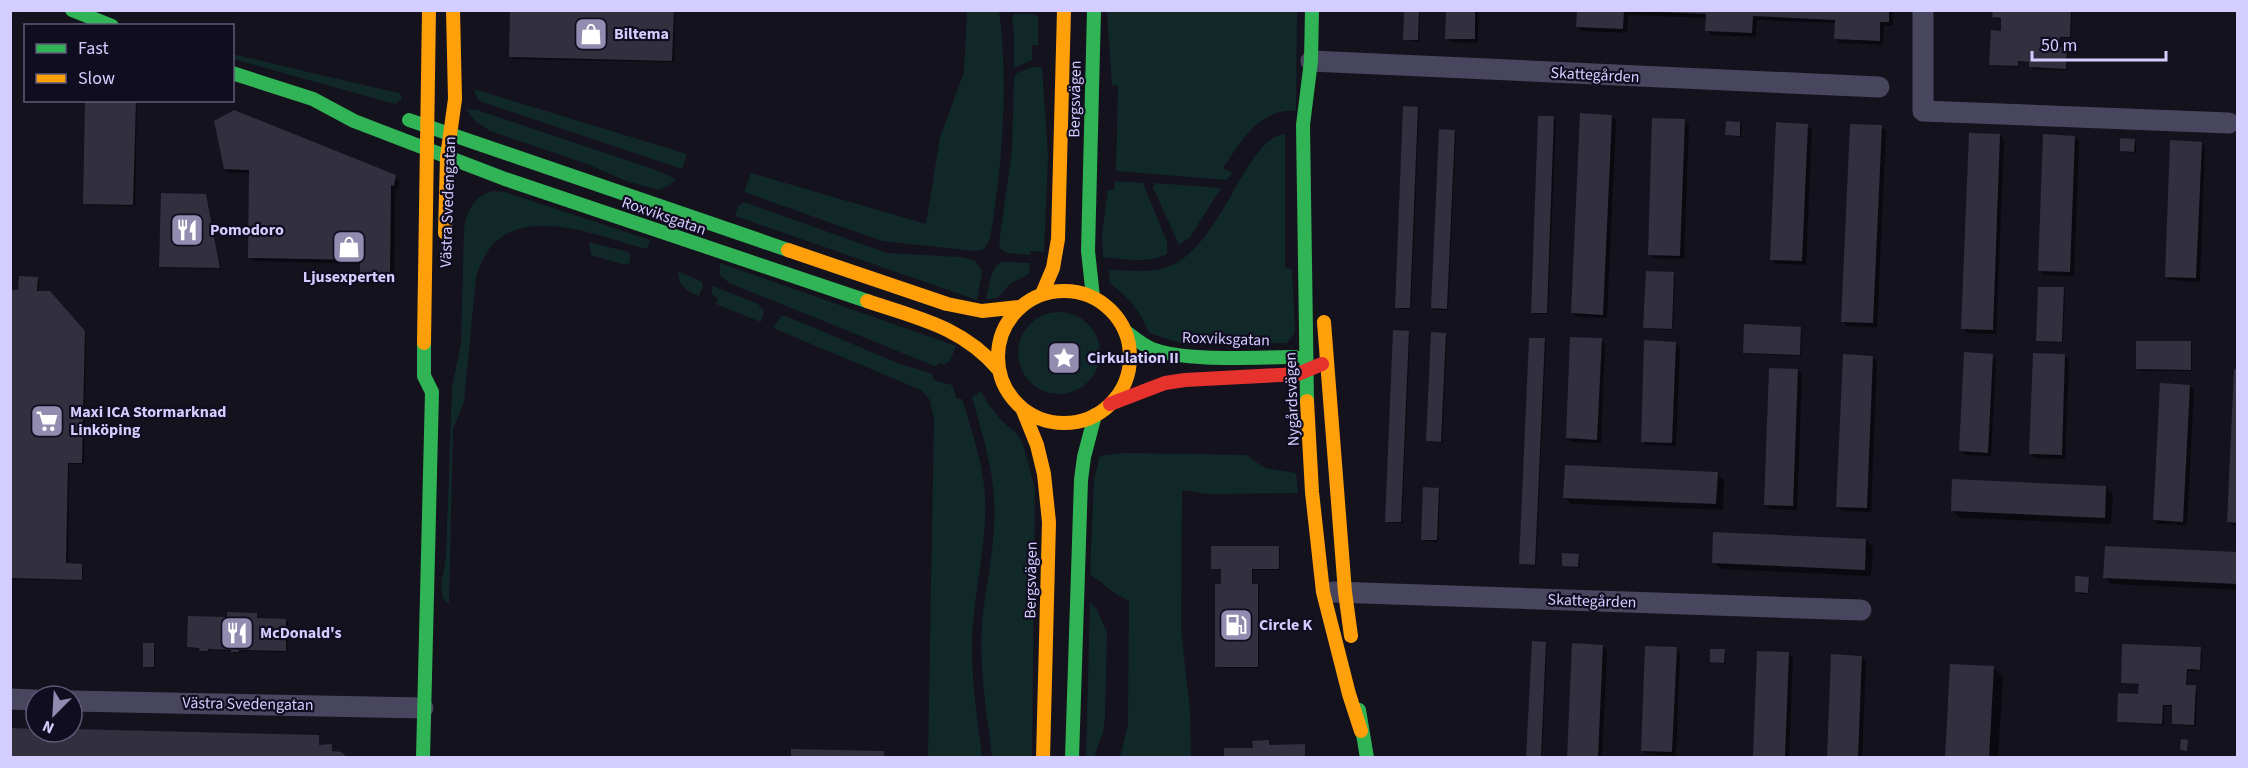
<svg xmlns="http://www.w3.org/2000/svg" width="2248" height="768" viewBox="0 0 2248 768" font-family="'Source Sans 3',sans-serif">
  <rect width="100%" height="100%" fill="#14121d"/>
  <path fill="#112829" d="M967,11H999C1009,83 1002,167 990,239L984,249L975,251L882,241L744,192L751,173L926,224L940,137L964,72Z
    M1107,11H1297L1296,111C1259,108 1241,142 1223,168L1232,173L1227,180L1116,171L1118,86L1112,85Z
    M1015,14H1032L1038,17V45H1032V60L1016,67H1014V34L1012,17Z
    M232,54L394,92L400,93L402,99L395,104L233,59Z
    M1032,67H1042L1048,155L1044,252L1030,251V255L1008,253L1001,250L999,243L1012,151L1014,78L1017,73Z
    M474,89L687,154L682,169L482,102L477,98Z
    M466,109L477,110L653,169L676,179L670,185L659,190L626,181L587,164L490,131L474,120Z
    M1285,134V268L1292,269L1295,332L1287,343L1186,345L1149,333C1140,310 1129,298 1110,283L1108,270C1123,270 1140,272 1155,270C1221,262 1241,138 1285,134Z
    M1115,181L1143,183L1167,242V254C1148,264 1124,259 1103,257L1102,233L1108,190H1114Z
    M1155,183L1221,188L1190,237L1179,245L1153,187Z
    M494,191L505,192L650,240L647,249C590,234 500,193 476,277L464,402L453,429L449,604L443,598L441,586L446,557L452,388L461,343L464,229C467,211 474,195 494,191Z
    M744,202L887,253L960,257L975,261L982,271L977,300L735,216L738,206Z
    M589,242L628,252L630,255V262L626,265L591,255Z
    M1001,262L1030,263L1029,274L1010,284L997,298L986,299C989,287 990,269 1001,262Z
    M720,263L956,346L950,361L944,364L938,363L937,367L729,283L720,275Z
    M678,271L702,282L703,286L699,296C687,291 678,286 678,271Z
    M713,286L758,304L764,311L761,322L716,304L718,298L711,294Z
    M1018 353a41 41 0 1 1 82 0a41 41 0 1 1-82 0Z
    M781,316H786L900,364L933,374V380L952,385L957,399H962C974,438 988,478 985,520C983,564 971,608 972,652C972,687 978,723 982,757H928L934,419L930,400L921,390L773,328Z
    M981,391L989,405L1001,420L1017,434L1023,444L1035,489L1032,757H992C987,714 979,669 982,624C986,579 999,533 993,487C990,456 980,427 972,397Z
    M1122,453L1246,455L1265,468L1296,473L1298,493L1207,494L1182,490L1181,629L1190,710L1191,757H1120L1128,725L1129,601L1116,594L1090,574L1094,479L1100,456Z
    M1090,602L1096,608L1107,632L1105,715L1103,733L1094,757L1086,758Z"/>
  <path fill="#0007" d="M512,10H675L674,62L513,59L511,57Z
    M1405,10H1420L1419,42L1404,39Z
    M1448,10H1479L1478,43L1451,42L1447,38Z
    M1579,10H1893V26L1884,25L1883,45L1840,43L1836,38V23L1757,20L1756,37L1711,35L1707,30V18L1628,15L1627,33L1582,31L1578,27Z
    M1994,10H2072L2071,38H2061V48L2068,50L2067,70L2033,69L2031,63L2019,62V67L1993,66L1991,64L2002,32L2003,19H1996Z
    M87,100H137L135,206L86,205L84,203Z
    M1417,109L1419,110L1411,309H1398L1397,307Z
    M1611,116L1616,120L1607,318L1577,317L1572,312Z
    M1554,118L1556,120L1548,314H1534L1532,312Z
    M1684,121L1689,125L1684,259L1654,258L1650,254Z
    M1740,123L1742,125L1741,137L1729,136L1727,134Z
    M1807,125L1812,130L1806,265L1776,264L1772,259Z
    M1881,127L1886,131L1877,327L1847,326L1842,321Z
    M1454,131L1456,133L1448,310H1435L1433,308Z
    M2000,135L2004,140L1996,334L1967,333L1963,328Z
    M2075,137L2079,141L2074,276L2044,275L2039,270Z
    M2134,140L2136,142V153L2121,151Z
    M2201,143L2205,147L2200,282L2170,280L2166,276Z
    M225,169L395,177L400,181L398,189H395L394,280L366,279L362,274V264L254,261L250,257L251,173H229Z
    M206,195L221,269L162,268L161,266Z
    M1674,274L1675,276L1673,330L1646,329L1645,327Z
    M37,278L39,280V292H49L86,334L84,464H69L68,565L83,567V581L10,579V291H20Z
    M2063,289L2065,291L2063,343L2039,342L2037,340Z
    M1801,328L1802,330L1801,356L1746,354L1745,352Z
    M1408,332L1410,334L1402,523H1389L1387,521Z
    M1446,335L1447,336L1442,443L1429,442L1427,441Z
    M1544,340L1546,342L1536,566L1523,565L1521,563Z
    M1601,340L1605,344L1601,443L1572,442L1567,438Z
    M2190,342L2192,344V371H2139L2138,369Z
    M1675,343L1680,348L1676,446L1646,445L1642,441Z
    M1992,355L1996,360L1991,456L1965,455L1960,450Z
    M2065,355L2069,360L2065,459L2035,458L2031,453Z
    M1873,357L1877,361L1871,512L1842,511L1838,506Z
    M1797,370L1802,375L1797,510L1770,509L1765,504Z
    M2238,371V526H2233L2229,522Z
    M2190,386L2194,390L2187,525L2158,524L2154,519Z
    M1717,474L1724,480L1723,510L1571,504L1565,497Z
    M2106,487L2113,494L2111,524L1960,518L1953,511Z
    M1439,489L1440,491L1438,542L1424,541L1422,539Z
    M1866,540L1873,547L1871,576L1721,569L1714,562Z
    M1278,547L1280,549V570H1253V585L1259,587V668H1218L1216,666L1222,570L1213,568Z
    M2238,554V590L2112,584L2105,577Z
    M1578,555L1580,557L1579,568L1564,566Z
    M2088,578L2090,580L2089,594H2078L2076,592Z
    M257,614L258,619L286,620L288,622L287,652L240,651V653H234L232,651L209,650V652H203L201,649L189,647L228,619Z
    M1545,644L1547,645L1542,758H1528Z
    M154,645L155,646V668H146L144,666Z
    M1602,646L1607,651L1602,758H1568Z
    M1676,648L1680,653L1676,756L1647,754L1642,750Z
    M2200,648L2202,650L2201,671H2188L2187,686L2197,689L2196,726L2175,725L2173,724L2174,706H2164V725L2120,723L2118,721L2140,695V685L2122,683Z
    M1724,651L1726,653L1725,664L1711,661Z
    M1788,654L1793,658L1789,758H1757L1755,755Z
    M1862,657L1866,661L1862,758H1829Z
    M1994,668L2003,677L1998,758H1946Z"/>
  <path fill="#322f3f" d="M510,10H674L672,61L509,57Z
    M1404,10H1419L1418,40H1403Z
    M1446,10H1475V39H1445Z
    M1577,10H1624L1623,29L1576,27Z
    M1661,10H1889V22H1880V41L1834,39L1835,20L1753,16L1752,33L1705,31L1706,14L1661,12Z
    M1993,10H2071L2070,37H2060L2059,47H2067L2066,69L2029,67V62L2018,61V66L1989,65L1991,30L2001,31V18L1992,17Z
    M85,100H136L133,205L83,204Z
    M1403,106L1418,107L1410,308H1395Z
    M234,110L396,175L394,186L391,185L390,276L360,275V260L248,258L249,170L224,169L214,121Z
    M1580,113L1612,115L1603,315L1571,313Z
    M1538,116H1554L1547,313H1531Z
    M1652,118L1685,119L1680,256L1648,255Z
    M1726,121L1740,122V136L1725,135Z
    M1776,122L1808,124L1802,261L1770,260Z
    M1850,124L1882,125L1873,323L1841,322Z
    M1439,129L1455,130L1447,309L1431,308Z
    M1969,133L2000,134L1993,330L1961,329Z
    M2043,134L2075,136L2070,272L2038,271Z
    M2120,138L2135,139L2134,152L2120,151Z
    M2170,140L2202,142L2196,278L2165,277Z
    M161,193L206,194L220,268L159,267Z
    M1646,271L1674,272L1672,329L1643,328Z
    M19,276L38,277L37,291H50L85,331L82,463H68L66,563L82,564V580L10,578V290H18Z
    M2038,287H2064L2062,342L2036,341Z
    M1744,324L1801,327L1800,355L1743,353Z
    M1393,330L1409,331L1401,522H1385Z
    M1431,332L1446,333L1441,442L1426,441Z
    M1570,337L1602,338L1597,440L1566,438Z
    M1529,338H1545L1535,565L1519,564Z
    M1644,340L1676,342L1672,443L1641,442Z
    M2136,341H2191V370L2136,369Z
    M1964,352L1993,354L1988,453L1959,451Z
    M2033,353L2065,354L2062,455L2029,454Z
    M1843,354L1873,356L1867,508L1836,507Z
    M1769,368L1798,369L1793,506L1764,505Z
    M2234,369H2238V523L2227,522Z
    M2160,383L2190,385L2183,522L2153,520Z
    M1565,465L1718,472L1716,504L1563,498Z
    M1952,479L2106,486L2105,518L1951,511Z
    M1423,487L1439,488L1437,540H1421Z
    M1713,532L1866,539L1865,570L1712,563Z
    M1211,546H1279V569H1252V584H1258V667H1215V584H1221V569H1211Z
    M2105,546L2238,552V584L2103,578Z
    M1562,553L1579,554L1578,567L1562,566Z
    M2075,576L2089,577L2088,593L2075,592Z
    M227,612L257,613V618L286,619V651L239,650V652H231V650L208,649V651H200L199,648L187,647L188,616L227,617Z
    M1532,641L1546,642L1541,758H1526Z
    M143,643H154V667H143Z
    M1572,643L1603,645L1598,758H1567Z
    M2122,644L2201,647L2200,670L2187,669L2186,685H2196L2194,725L2172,724V705H2163L2162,724L2117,722L2118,693L2138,694L2139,684L2121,683Z
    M1645,646L1677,647L1672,752L1641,751Z
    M1710,649H1725L1724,663L1710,662Z
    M1757,651L1789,652L1785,757L1753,756Z
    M1831,654L1862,656L1858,758H1827Z
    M1950,664L1994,666L1989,758H1945Z
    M10,728L36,729V732H72V729L319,735V745L332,744V751L341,752L348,758H10Z
    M2181,739L2188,740L2187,751L2180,750Z
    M1269,740V745L1305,744V758H1224V748H1253L1252,741Z
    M791,749L884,751V758H791Z"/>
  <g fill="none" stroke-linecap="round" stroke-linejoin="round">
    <path stroke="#48465e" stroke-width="21" d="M1923,10V111L2229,123
      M1311,61L1879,87
      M1333,592L1861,610
      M10,699L36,700
      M72,701L423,708"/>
    <path stroke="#30b455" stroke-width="14" d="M72,10L112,26
      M232,73L313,99L354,121L505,179L867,301
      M409,120L788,250
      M1093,297L1088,251L1094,10
      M1125,331C1133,337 1142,345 1152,349C1187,362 1256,357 1295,357
      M1307,401L1303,125L1311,61L1312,10
      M1359,710L1367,758
      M423,758L432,392L424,376V343
      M1072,758L1081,480L1084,457L1095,415"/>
    <path stroke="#ff9f0a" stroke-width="14" d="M445,233L447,157L455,99L453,10
      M788,250L947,304L982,311L1019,307
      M998 357a66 66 0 1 1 132 0a66 66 0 1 1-132 0Z
      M1042,294L1053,268L1058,239L1064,10
      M867,301C917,318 963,327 998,369
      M1324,322L1345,592L1351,636
      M424,343L429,10
      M1307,401L1312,492L1323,592L1349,694L1361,731
      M1022,408L1037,445L1044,474L1049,522L1043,758"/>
    <path stroke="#e5322d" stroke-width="14" d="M1110,404L1165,383L1185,380L1298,374L1322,364"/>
  </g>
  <defs>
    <symbol id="shop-square" viewBox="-11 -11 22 22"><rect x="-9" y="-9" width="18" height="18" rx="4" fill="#918cb0" stroke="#110d21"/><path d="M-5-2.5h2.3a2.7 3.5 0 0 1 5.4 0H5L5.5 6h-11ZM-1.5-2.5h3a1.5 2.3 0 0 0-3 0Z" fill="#fff"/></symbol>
    <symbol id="restaurant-square" viewBox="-11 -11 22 22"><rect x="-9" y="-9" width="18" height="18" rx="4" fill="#918cb0" stroke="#110d21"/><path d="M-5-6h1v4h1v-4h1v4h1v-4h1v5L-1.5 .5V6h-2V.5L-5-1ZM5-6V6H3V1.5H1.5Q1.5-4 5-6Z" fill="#fff"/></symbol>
    <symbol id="sight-square" viewBox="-11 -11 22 22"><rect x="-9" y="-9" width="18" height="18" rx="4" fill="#918cb0" stroke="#110d21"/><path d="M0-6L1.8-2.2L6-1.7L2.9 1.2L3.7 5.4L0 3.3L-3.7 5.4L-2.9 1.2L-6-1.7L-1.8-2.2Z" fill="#fff"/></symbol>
    <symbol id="supermarket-square" viewBox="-11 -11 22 22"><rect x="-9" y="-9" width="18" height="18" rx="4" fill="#918cb0" stroke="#110d21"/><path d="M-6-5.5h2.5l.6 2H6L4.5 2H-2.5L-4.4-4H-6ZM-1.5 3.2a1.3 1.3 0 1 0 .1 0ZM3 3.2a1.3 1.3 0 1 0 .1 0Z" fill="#fff"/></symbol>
    <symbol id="fuel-square" viewBox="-11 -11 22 22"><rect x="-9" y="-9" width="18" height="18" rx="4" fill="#918cb0" stroke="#110d21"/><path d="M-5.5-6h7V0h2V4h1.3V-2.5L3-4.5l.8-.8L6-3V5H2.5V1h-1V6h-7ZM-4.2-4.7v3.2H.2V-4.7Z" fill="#fff"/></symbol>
  </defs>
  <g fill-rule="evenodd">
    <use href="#shop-square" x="572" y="15" width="38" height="38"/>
    <use href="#restaurant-square" x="168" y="211" width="38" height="38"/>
    <use href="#shop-square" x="330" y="228" width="38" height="38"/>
    <use href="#sight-square" x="1045" y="339" width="38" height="38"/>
    <use href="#supermarket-square" x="28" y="402" width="38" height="38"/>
    <use href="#fuel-square" x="1217" y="606" width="38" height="38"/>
    <use href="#restaurant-square" x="218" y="614" width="38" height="38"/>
  </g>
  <g text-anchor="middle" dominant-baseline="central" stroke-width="4.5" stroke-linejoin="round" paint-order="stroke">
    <g font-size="16" font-weight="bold" fill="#d4cdff" stroke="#110d21" text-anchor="start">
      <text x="614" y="34">Biltema</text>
      <text x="210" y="230">Pomodoro</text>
      <text x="349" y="277" text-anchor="middle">Ljusexperten</text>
      <text x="1087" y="358">Cirkulation II</text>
      <text x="70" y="412">Maxi ICA Stormarknad<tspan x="70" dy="18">Linköping</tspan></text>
      <text x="1259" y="625">Circle K</text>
      <text x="260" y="633">McDonald's</text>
    </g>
    <g font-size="16" fill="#d4cdff" stroke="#110d21">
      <text transform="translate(1595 75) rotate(3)">Skattegården</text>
      <text transform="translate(1075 99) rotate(-89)">Bergsvägen</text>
      <text transform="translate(448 202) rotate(-88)">Västra Svedengatan</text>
      <text transform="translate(664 216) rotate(19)">Roxviksgatan</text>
      <text transform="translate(1226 339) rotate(2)">Roxviksgatan</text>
      <text transform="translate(1292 399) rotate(-92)">Nygårdsvägen</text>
      <text transform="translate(1031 580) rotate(-89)">Bergsvägen</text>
      <text transform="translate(1592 601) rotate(2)">Skattegården</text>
      <text transform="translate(248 704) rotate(1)">Västra Svedengatan</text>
    </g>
  </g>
  <rect width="2248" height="768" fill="none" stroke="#d4cdff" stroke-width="24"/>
  <rect x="24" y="24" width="210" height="78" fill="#110d21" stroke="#5f5a7a" stroke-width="1.5"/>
  <rect x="36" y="44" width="30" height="9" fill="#30b455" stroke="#5f5a7a" stroke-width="1.5"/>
  <text x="78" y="54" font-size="18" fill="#d4cdff">Fast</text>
  <rect x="36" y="74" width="30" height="9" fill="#ff9f0a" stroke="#5f5a7a" stroke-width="1.5"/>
  <text x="78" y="84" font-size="18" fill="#d4cdff">Slow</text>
  <g transform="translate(54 714) rotate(204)"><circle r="28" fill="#110d21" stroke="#5f5a7a" stroke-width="1.5"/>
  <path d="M0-4.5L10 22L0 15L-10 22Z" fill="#918cb0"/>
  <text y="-9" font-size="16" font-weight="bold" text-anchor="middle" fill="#d4cdff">N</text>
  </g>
  <path d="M2032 51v9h134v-9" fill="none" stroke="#d4cdff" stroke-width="3"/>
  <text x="2041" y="51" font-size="18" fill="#d4cdff" stroke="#110d21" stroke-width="4.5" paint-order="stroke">50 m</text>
</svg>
